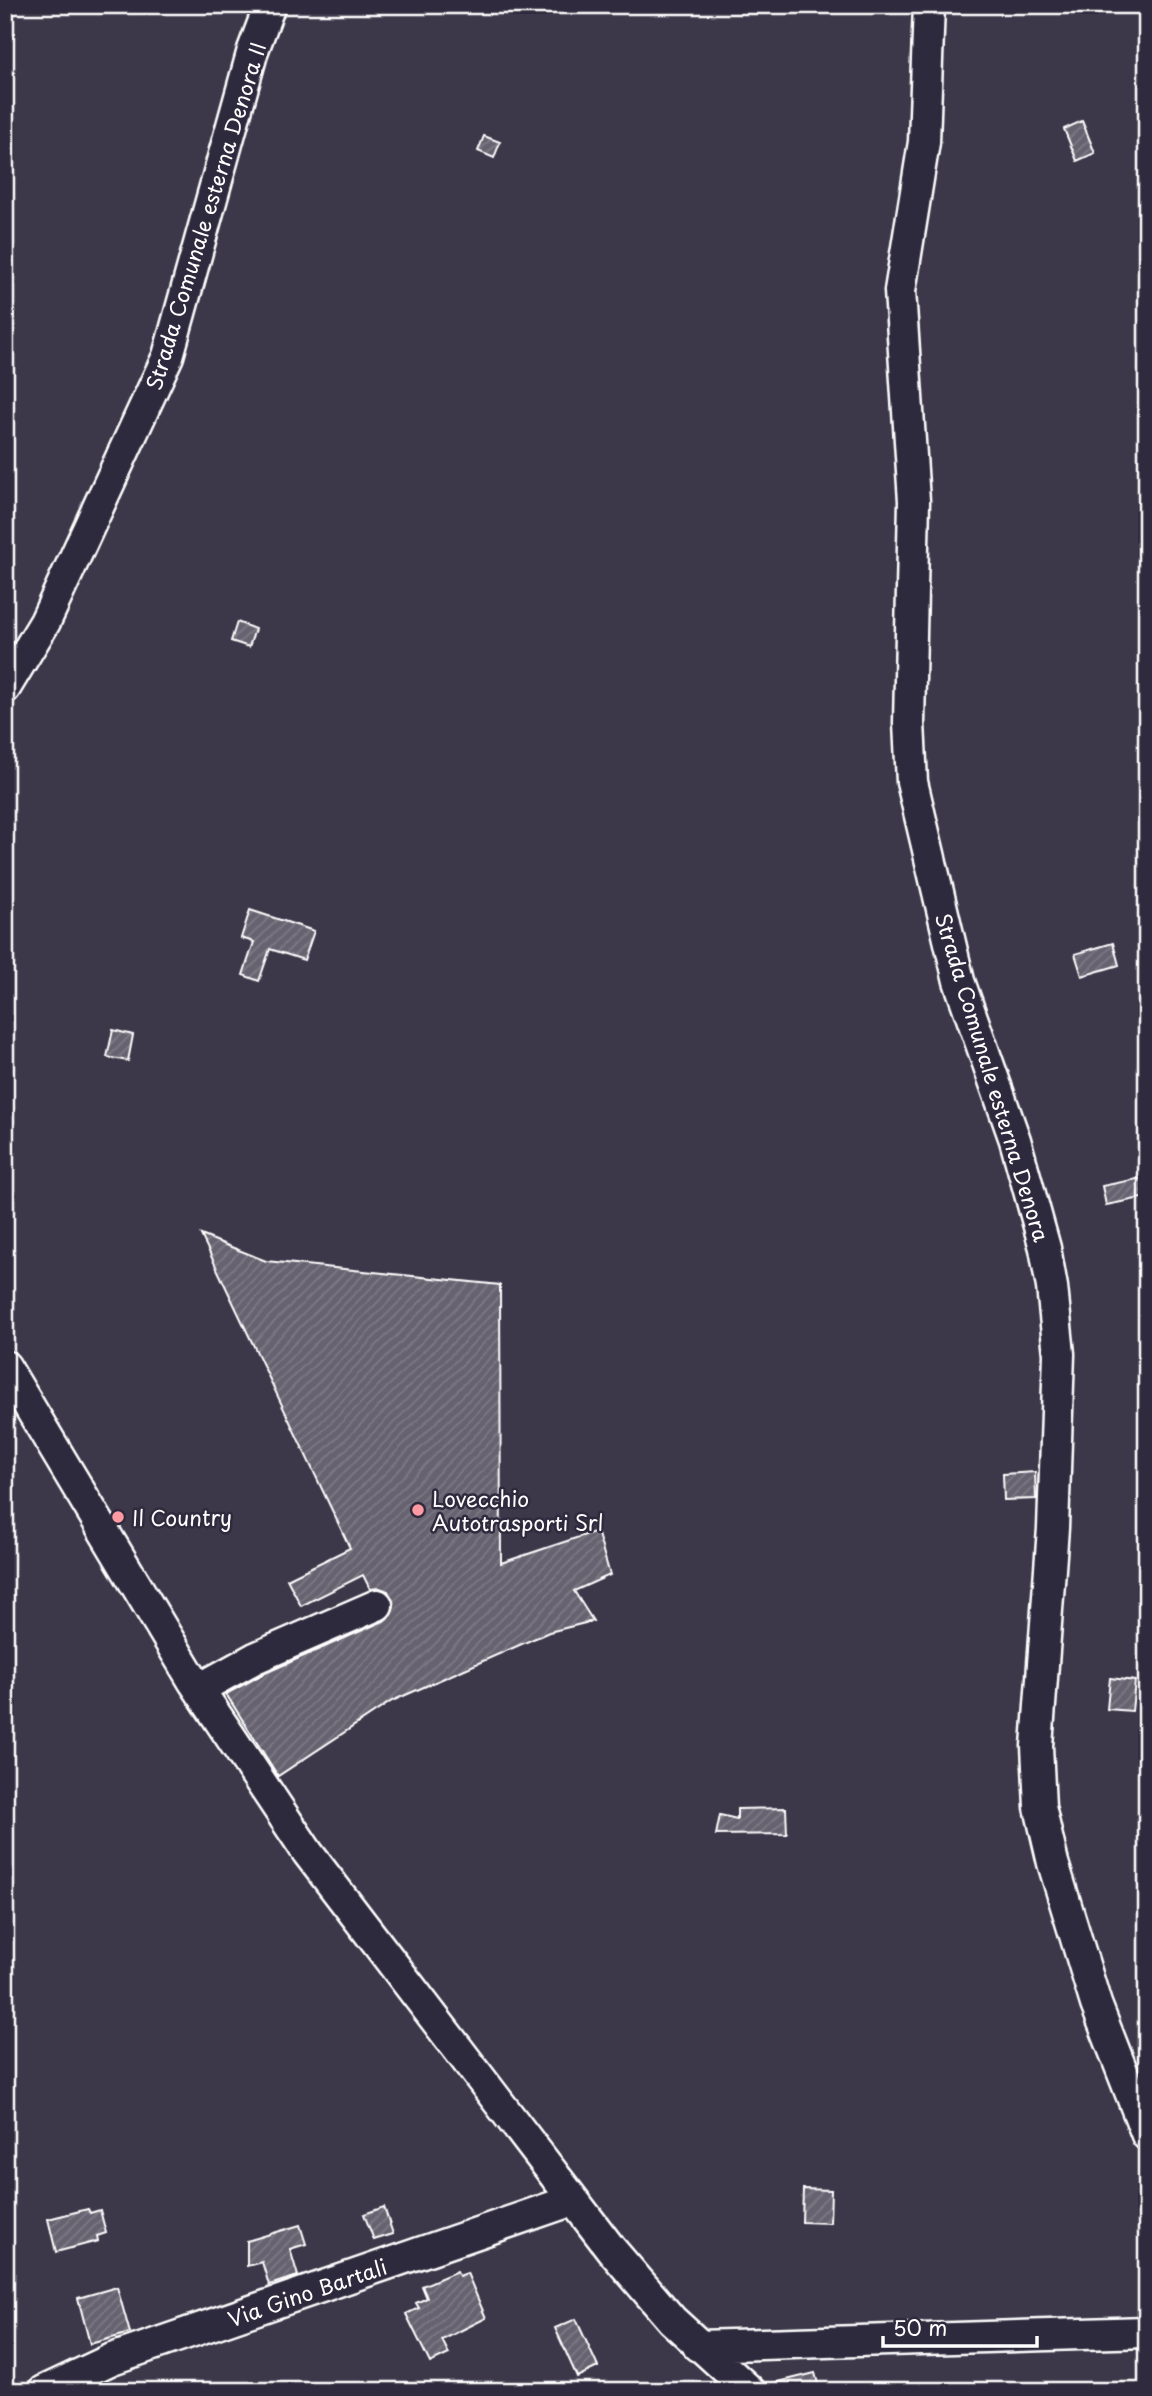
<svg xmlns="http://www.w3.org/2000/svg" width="1152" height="2396" viewBox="0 0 1152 2396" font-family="'Playpen Sans',sans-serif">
  <defs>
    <pattern id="building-hatch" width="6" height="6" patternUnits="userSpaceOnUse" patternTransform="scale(1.75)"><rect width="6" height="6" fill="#666270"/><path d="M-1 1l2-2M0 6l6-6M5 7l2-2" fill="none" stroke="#7d7a85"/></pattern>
  </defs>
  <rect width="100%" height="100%" fill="#3c3749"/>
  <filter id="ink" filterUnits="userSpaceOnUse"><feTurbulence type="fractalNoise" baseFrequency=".0143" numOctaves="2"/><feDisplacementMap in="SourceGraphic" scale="14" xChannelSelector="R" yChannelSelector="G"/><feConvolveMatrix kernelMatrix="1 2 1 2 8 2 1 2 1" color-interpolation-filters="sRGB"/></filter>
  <g filter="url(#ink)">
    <path fill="url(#building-hatch)" stroke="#fff" stroke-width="2" d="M1082,121L1095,153L1077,161L1064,129Z
      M484,136L500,142L494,158L478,151Z
      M237,622L255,629L249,647L231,641Z
      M250,910L314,931L304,960L270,949L259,981L243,975L254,942L241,938Z
      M1113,943L1119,965L1082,976L1075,954Z
      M113,1030L133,1035L128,1061L107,1057Z
      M1147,1177V1197L1106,1205L1102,1186Z
      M201,1235L266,1261L500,1285L501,1563L597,1531L610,1575L574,1591L593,1621L549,1632L392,1701L278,1776L226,1694L263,1674L384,1621L391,1615L394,1606L388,1591L380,1588L370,1589L363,1575L301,1606L287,1579L350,1548Z
      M1035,1472L1036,1499L1004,1500L1003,1474Z
      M1110,1678L1135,1681L1132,1711L1107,1709Z
      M786,1808L787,1834L716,1835L720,1815L737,1819V1809Z
      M803,2189L831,2190L830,2223L802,2222Z
      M384,2207L393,2234L374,2240L364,2214Z
      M88,2209L90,2213L100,2210L106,2233L97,2236L98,2241L56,2252L48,2219Z
      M300,2225L306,2244L290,2249L298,2276L269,2285L262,2262L247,2266V2241Z
      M457,2271L459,2276L467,2273L486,2318L442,2340L449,2354L430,2363L406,2314L419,2308L416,2303L427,2298L422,2286Z
      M117,2287L130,2333L90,2344L78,2298Z
      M576,2319L598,2367L577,2377L555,2328Z
      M815,2373L820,2391H767L766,2385Z"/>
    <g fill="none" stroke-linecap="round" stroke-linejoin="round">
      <defs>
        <path id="minor" d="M929,5L924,142L900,291L914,501L909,723L912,782L959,981L1015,1140L1045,1248L1052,1287L1059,1354L1053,1528L1037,1746L1040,1807L1053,1863L1096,2004L1147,2135
          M5,688L45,622L168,356L253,50L270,5
          M5,1366L194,1682L308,1853L611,2249L672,2320L750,2391
          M199,1689L255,1658L377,1605
          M698,2346L1147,2332
          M44,2391L112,2359L573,2200"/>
      </defs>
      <use href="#minor" stroke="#fff" stroke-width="35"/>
      <use href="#minor" stroke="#2f2a3d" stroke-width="30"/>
    </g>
  </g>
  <g fill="#ff9aa2" stroke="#2f2a3d" stroke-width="2.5">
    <circle cx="418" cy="1510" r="7"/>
    <circle cx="118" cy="1517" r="7"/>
  </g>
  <g text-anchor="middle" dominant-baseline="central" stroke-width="5" stroke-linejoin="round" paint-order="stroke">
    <g font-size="21" fill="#fff" stroke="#2f2a3d">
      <text transform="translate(205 216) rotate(-73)">Strada Comunale esterna Denora II</text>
      <text transform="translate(993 1077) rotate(73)">Strada Comunale esterna Denora</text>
      <text transform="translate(307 2292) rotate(-19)">Via Gino Bartali</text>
    </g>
    <g font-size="21" fill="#fff" stroke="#2f2a3d" text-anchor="start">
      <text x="432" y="1498">Lovecchio<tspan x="432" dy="24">Autotrasporti Srl</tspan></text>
      <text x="132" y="1517">Il Country</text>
    </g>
  </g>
  <rect width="1152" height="2396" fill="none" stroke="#2f2a3d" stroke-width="28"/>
  <rect x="14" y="14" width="1124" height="2368" fill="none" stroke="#fff" stroke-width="2.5" filter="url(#ink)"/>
  <path d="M883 2336v10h154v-10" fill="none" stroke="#ffffff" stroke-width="3.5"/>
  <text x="893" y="2336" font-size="21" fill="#ffffff" stroke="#2f2a3d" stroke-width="5" paint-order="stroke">50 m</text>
</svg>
